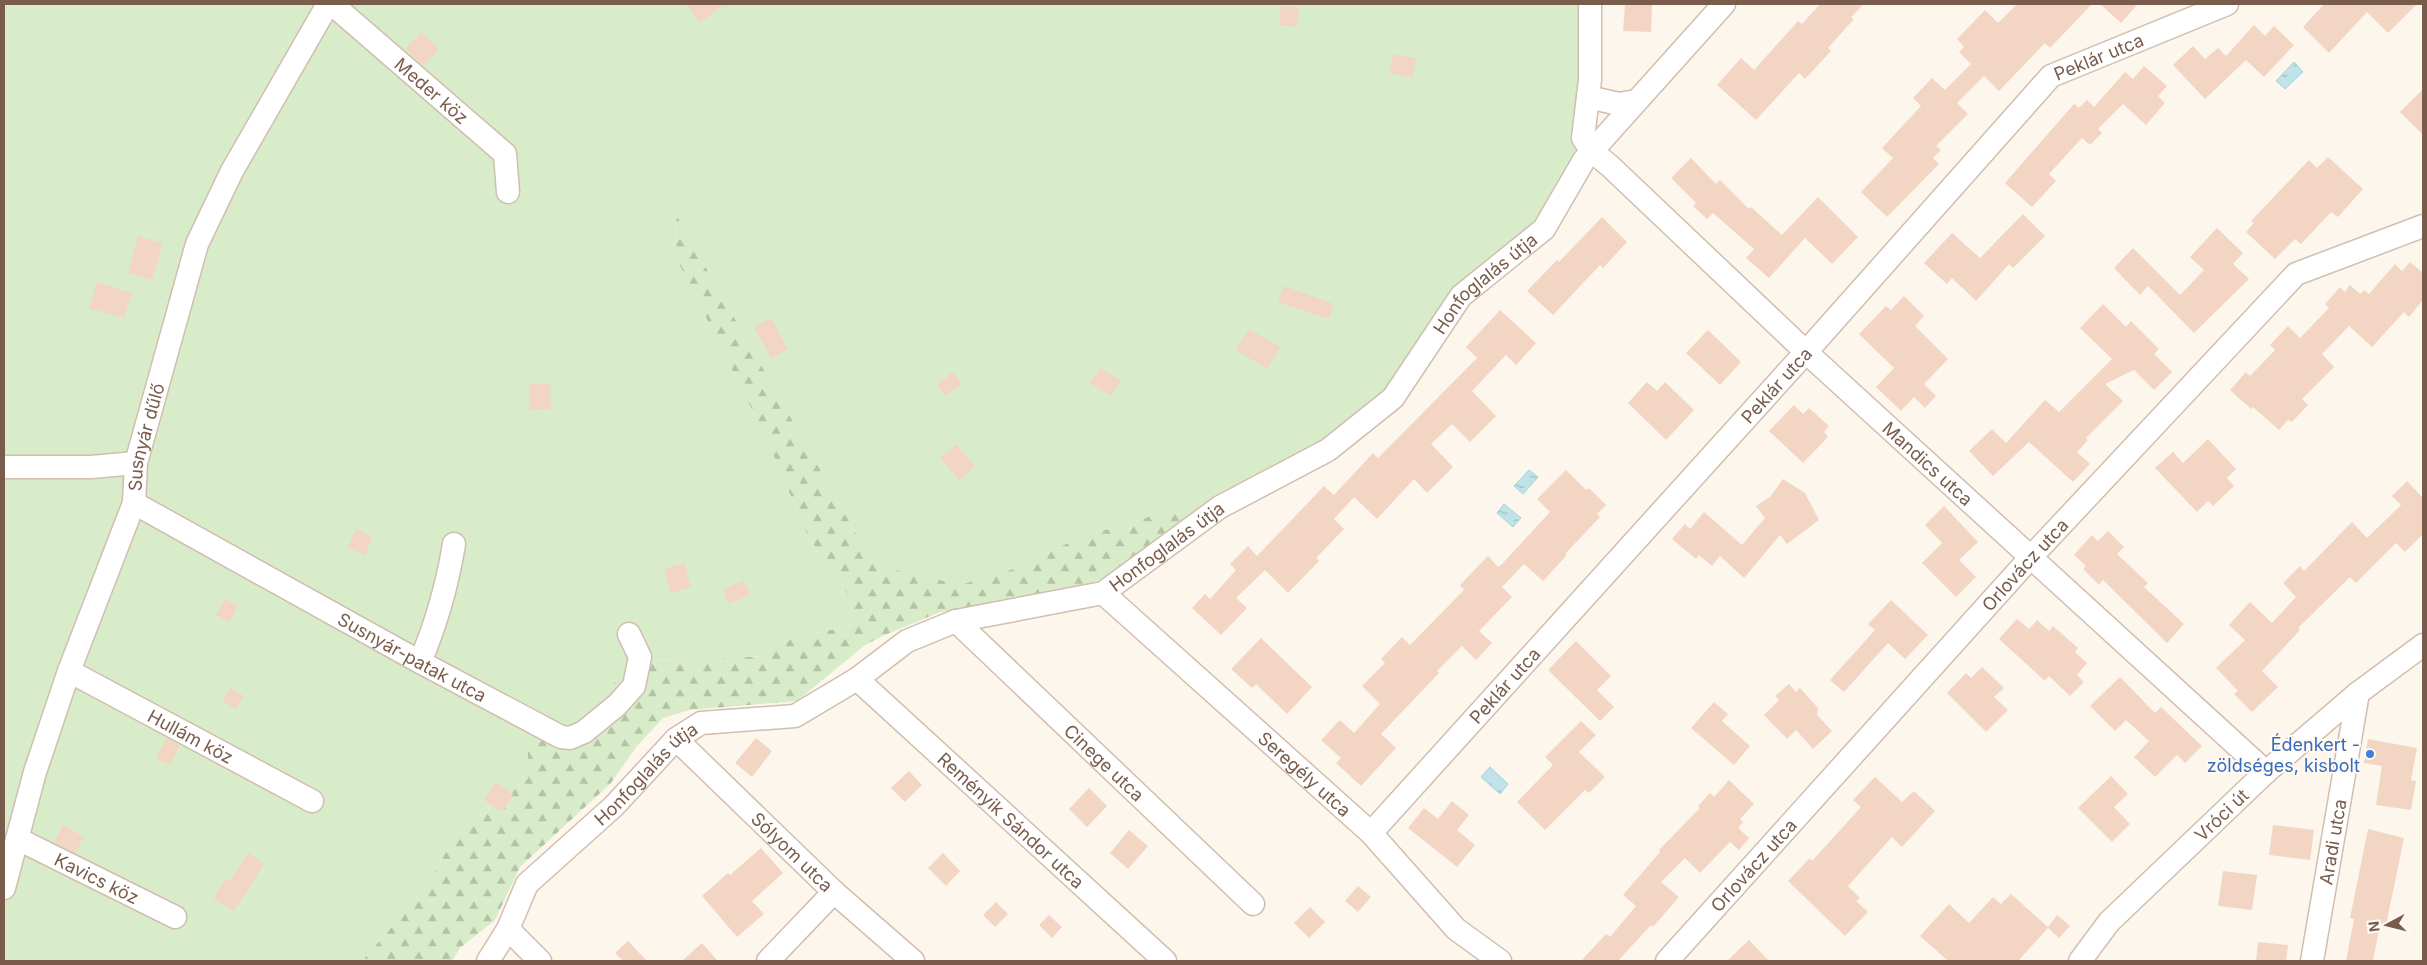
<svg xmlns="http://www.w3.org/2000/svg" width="2427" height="965" viewBox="0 0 2427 965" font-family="Inter,sans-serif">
  <defs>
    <pattern id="forest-firs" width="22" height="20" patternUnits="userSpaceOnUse" patternTransform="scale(1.25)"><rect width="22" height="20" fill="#d8ecc9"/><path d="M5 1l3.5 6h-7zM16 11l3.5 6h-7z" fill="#b4c2a5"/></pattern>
    <pattern id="water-ripples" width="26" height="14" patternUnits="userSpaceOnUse" patternTransform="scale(1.25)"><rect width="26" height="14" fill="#bfe3e8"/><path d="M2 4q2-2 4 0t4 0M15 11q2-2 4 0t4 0" fill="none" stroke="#a0bbbe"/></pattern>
  </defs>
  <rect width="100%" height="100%" fill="#fdf6ec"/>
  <path fill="url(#forest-firs)" d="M675,212L874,565L1014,569L1078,538L1165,512L1195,515L1107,577L1040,602L940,612L885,635L865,645L797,701L689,710L663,718L637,746L611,783L520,867L495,920L460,948L452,961H362L423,891L456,835L528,778V733L634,661L694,660L762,656L790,639L852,625L851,599L808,537L768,442L676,258Z"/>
  <path fill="#d8ecc9" d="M4,4H1590L1592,151L1544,229L1461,296L1393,398L1328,450L1195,515L1165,512L1078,538L1014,569L960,585L874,565L675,213L676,258L768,442L808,537L851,599L852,625L790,639L762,656L694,660L634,661L563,741L528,733V778L456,835L423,891L362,961H4Z"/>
  <path fill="url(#water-ripples)" stroke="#a5d3da" d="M2294,62L2303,72L2285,89L2276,81Z
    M1529,470L1538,477L1523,494L1514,486Z
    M1504,504L1521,518L1513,527L1497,513Z
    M1490,767L1508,784L1500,794L1481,777Z"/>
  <path fill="#f3d5c3" d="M686,4H725L700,23Z
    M1625,4H1652L1651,32L1623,31Z
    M1820,4H1863L1851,18L1854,19L1828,48L1831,51L1805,79L1799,73L1756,120L1717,85L1741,58L1754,70L1798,21L1802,24Z
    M2017,4H2092L2050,48L2045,43L1999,91L1984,76L1957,103L1968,114L1936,146L1941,150L1933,158L1939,164L1887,217L1861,192L1893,158L1882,148L1921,106L1913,98L1932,78L1945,90L1971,64L1959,52L1964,47L1957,39L1985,10L1998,23Z
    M2100,4H2138L2121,23Z
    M2324,4H2417L2388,33L2367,12L2329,53L2303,27Z
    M1281,6L1299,8L1297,27L1279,25Z
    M2254,25L2265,36L2274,26L2294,45L2264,77L2246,60L2205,99L2173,65L2193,46L2205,59L2218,48L2226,56Z
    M421,32L439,50L423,66L406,48Z
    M1393,54L1416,58L1412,78L1389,73Z
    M2144,66L2167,86L2158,96L2165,103L2146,125L2123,104L2098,129L2102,133L2090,145L2082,138L2049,174L2056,181L2032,207L2005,183L2074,104L2079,108L2087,100L2094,107L2125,72L2133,79Z
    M2423,89V135L2400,112Z
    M2328,157L2363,189L2338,217L2331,212L2301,244L2295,239L2275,259L2246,232L2254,223L2251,221L2309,160L2317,168Z
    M1691,158L1716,184L1720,180L1749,209L1751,207L1782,235L1818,197L1858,237L1832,264L1805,238L1769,278L1746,258L1754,249L1713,213L1707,219L1693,206L1696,203L1671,178Z
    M2023,214L2045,236L2013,268L2009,264L1976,301L1952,278L1947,284L1924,263L1952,233L1980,258Z
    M1602,217L1627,242L1603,268L1600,265L1553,315L1527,291L1557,260L1559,262Z
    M2217,228L2243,253L2233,264L2249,279L2194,333L2148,286L2140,295L2114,268L2133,248L2180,295L2204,270L2190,257Z
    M138,236L163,243L152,280L128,273Z
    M2410,262L2423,273V300L2409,317L2404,312L2372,347L2349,326L2322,354L2334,367L2302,399L2308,405L2292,422L2288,420L2279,430L2253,407L2251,409L2230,390L2246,372L2250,376L2275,350L2270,345L2288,326L2300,338L2329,308L2325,304L2340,287L2345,292L2350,285L2360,294L2364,290L2369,294L2395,264L2402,271Z
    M97,282L132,293L124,318L89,308Z
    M1284,286L1334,304L1329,319L1278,302Z
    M1904,296L1924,316L1915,326L1948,359L1924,384L1936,396L1925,408L1914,397L1901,411L1876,387L1894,368L1859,334L1886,306L1891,310Z
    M2103,304L2126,327L2131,321L2159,349L2154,354L2172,372L2154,390L2134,370L2105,384L2123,401L2086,438L2088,440L2077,452L2090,464L2073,482L2029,442L1993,476L1969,451L1992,429L2006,443L2045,400L2059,412L2112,359L2080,328Z
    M1500,310L1536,343L1516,365L1506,355L1472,391L1496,416L1470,442L1452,424L1431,444L1453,467L1427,493L1414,479L1377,519L1354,497L1334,519L1344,529L1316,558L1319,561L1288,593L1265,570L1236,598L1247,608L1221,635L1192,608L1205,594L1210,599L1236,570L1230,564L1248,546L1257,556L1324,486L1334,495L1373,453L1378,458L1477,358L1466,347Z
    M771,318L788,349L771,358L754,327Z
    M1249,329L1280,347L1267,369L1236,350Z
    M1708,330L1741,362L1720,385L1686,353Z
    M1100,368L1121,381L1111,396L1090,383Z
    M953,372L962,384L946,396L937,385Z
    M1647,382L1657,391L1665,382L1694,410L1666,440L1628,403Z
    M529,384H550L551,409L530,410Z
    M1794,405L1803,414L1809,408L1829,426L1824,432L1828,437L1803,463L1769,431Z
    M2208,439L2236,469L2227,478L2234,486L2213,506L2208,501L2197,512L2155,468L2173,452L2183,463Z
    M956,444L975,467L959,480L940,458Z
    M1566,470L1586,490L1589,488L1606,505L1597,514L1600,517L1565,554L1567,555L1543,581L1524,564L1502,587L1512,597L1479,631L1492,643L1476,660L1462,646L1437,671L1439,673L1381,734L1396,748L1361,786L1336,763L1341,758L1321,740L1340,720L1354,733L1380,704L1362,686L1385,663L1381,659L1402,637L1410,645L1464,590L1460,585L1488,556L1498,567L1502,564L1550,512L1537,499Z
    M1783,479L1805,493L1819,520L1787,544L1780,535L1744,578L1720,556L1712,566L1699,555L1696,559L1672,539L1685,524L1690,529L1704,512L1742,545L1765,518L1756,506L1770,497Z
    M2407,481L2423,498V534L2405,552L2396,543L2356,583L2350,577L2298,628L2300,630L2262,671L2278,687L2252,712L2234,694L2238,691L2216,668L2245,640L2229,625L2250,602L2272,623L2296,597L2283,583L2300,566L2304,571L2352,522L2367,538L2401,505L2392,496Z
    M1944,506L1978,542L1959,560L1976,577L1956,597L1922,563L1942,543L1925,525Z
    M356,529L372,536L365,555L348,548Z
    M2108,531L2124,547L2117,554L2148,583L2144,587L2184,624L2167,643L2103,580L2099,585L2083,569L2086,566L2074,555L2092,535L2098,541Z
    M684,563L691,587L671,593L664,569Z
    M744,580L750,595L728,604L723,589Z
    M225,599L238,606L229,622L216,615Z
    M1891,600L1928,635L1905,659L1888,643L1844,692L1830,680L1875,630L1868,624Z
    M2017,619L2029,629L2037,620L2049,631L2053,626L2078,648L2075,652L2087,663L2077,675L2084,682L2070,696L2049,676L2045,681L1999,639Z
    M1261,638L1312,687L1287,714L1256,684L1252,688L1231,669Z
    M1576,641L1611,676L1597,690L1614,707L1600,721L1548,670Z
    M1982,667L2004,688L1994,697L2008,710L1986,732L1947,693L1966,673L1971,678Z
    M2120,677L2155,713L2161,707L2202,746L2185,763L2177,755L2155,777L2134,757L2149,741L2126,720L2115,731L2090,706Z
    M1789,684L1796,692L1800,688L1818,708L1817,715L1832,731L1813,749L1796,730L1787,739L1764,715L1779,700L1775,696Z
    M231,688L244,696L236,709L222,701Z
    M1714,702L1728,714L1722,721L1750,746L1734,765L1691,728Z
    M1581,721L1596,735L1579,752L1605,777L1589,793L1585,790L1545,830L1517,802L1553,765L1545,757Z
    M166,738L180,745L170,765L156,759Z
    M756,738L772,751L752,777L735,763Z
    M2368,739L2417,748L2411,780L2416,781L2411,810L2376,805L2382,766L2364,763Z
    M909,771L922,785L905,802L891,788Z
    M2111,776L2128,794L2114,807L2130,824L2112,842L2078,808Z
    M1875,777L1902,802L1914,791L1935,811L1902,847L1892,837L1848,886L1860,898L1856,901L1868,912L1845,936L1788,881L1810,858L1812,861L1861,807L1853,800Z
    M1729,780L1754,804L1740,819L1743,822L1738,828L1749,838L1739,850L1730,842L1700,873L1685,858L1661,882L1679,897L1653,927L1651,925L1618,961H1581L1606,934L1610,937L1636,906L1623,895L1660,852L1659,850L1700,808L1698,806L1710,793L1714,797Z
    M496,782L513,794L502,812L484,800Z
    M1089,788L1107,806L1087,827L1069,809Z
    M1452,801L1469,815L1457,830L1475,845L1457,867L1408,828L1424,808L1438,819Z
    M63,825L84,837L75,853L54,842Z
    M2273,825L2314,830L2310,860L2269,855Z
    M2368,829L2404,838L2386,925L2380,924L2373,961H2346L2354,919L2350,918Z
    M1129,830L1148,846L1128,869L1110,853Z
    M761,848L783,873L752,901L764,914L737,937L702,896L728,873L730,875Z
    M249,853L264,864L234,911L214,899L225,879L230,881Z
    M943,853L960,871L946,886L928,868Z
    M2223,871L2257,875L2252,910L2218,906Z
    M1358,886L1371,897L1358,912L1345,901Z
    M2011,894L2048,927L2057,915L2070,926L2059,938L2048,928L2018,961H1948L1920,936L1949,904L1969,923L1993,897L2001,904Z
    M996,902L1008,914L995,927L983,915Z
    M1310,907L1325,922L1309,938L1294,923Z
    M1049,915L1062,927L1052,938L1039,925Z
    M1749,940L1769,961H1727Z
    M628,941L647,961H623L615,953Z
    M2258,942L2288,945L2286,961H2256Z
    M702,943L718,961H682Z"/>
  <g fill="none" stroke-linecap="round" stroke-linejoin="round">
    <defs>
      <g id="minor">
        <path id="s1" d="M332,4L505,154L508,192"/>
        <path id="s2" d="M1590,4V80L1583,138L1592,151L1611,167L1806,352L2266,772"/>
        <path d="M1588,97L1619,104L1636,101"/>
        <path d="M4,467H91L136,463"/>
        <path id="s3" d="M134,503L420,662L561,737L570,738L584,732L617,705L634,686L640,657L629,634"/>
        <path id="s4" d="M1103,593L1371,833L1456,929L1500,961"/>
        <path id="s5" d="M956,621L1253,904"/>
        <path d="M420,662C437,622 447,587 454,544"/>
        <path id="s6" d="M69,671L312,801"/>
        <path id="s7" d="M857,679L1165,961"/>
        <path id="s8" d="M676,739L834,892L913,961"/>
        <path id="s9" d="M1371,833L1806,352L2051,76L2227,4"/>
        <path id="s10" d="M18,839L175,917"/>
        <path id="s11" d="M4,888L35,772L69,671L134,503L136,463L197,244L232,171L328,4"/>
        <path d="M508,929L540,961"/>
        <path id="s12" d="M488,961L508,929L527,884L614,806L676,739L701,723L795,716L857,679L907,641L956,621L1103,593L1220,507L1328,450L1393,398L1461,296L1544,229L1584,160L1724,4"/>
        <path d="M768,961L834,892"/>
        <path id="s13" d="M1667,961L2031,557L2296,274L2423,226"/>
        <path id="s14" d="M2080,961L2109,922L2266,772L2358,693L2423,645"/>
        <path id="s15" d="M2312,961L2358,693"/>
      </g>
    </defs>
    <use href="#minor" stroke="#d1beb0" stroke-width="25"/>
    <use href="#minor" stroke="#fff" stroke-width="22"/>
  </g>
  <circle fill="#3f7fe0" stroke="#fffaf3" stroke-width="2" cx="2370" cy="754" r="5"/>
  <g text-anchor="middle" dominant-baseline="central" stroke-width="4" stroke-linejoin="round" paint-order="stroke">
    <g font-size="18" fill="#7a5c4d" stroke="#fffaf3">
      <text stroke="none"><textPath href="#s9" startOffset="1069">Peklár utca</textPath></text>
      <text stroke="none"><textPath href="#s1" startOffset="132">Meder köz</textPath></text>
      <text stroke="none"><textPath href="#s12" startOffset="1255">Honfoglalás útja</textPath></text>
      <text stroke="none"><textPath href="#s9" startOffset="604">Peklár utca</textPath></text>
      <text stroke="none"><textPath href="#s11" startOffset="474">Susnyár dűlő</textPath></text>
      <text stroke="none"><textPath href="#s2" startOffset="609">Mandics utca</textPath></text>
      <text stroke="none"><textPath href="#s12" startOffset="835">Honfoglalás útja</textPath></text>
      <text stroke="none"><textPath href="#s13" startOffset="534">Orlovácz utca</textPath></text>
      <text stroke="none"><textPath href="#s3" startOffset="318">Susnyár-patak utca</textPath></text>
      <text stroke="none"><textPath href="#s9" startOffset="199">Peklár utca</textPath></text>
      <text stroke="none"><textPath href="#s6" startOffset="138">Hullám köz</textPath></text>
      <text stroke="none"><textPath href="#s5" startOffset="205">Cinege utca</textPath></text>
      <text stroke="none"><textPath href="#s4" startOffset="271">Seregély utca</textPath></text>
      <text stroke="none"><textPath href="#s12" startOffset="249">Honfoglalás útja</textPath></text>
      <text stroke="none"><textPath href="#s14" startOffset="204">Vróci út</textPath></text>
      <text stroke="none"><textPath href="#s7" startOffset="209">Reményik Sándor utca</textPath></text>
      <text stroke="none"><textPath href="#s15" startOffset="121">Aradi utca</textPath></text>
      <text stroke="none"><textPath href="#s8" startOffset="162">Sólyom utca</textPath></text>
      <text stroke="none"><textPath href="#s13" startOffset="129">Orlovácz utca</textPath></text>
      <text stroke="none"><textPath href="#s10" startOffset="88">Kavics köz</textPath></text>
    </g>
    <g font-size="18" fill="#366cbe" stroke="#fffaf3" text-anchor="end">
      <text x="2360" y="744">Édenkert -<tspan x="2360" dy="21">zöldséges, kisbolt</tspan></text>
    </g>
  </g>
  <rect width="2427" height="965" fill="none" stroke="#7a5c4d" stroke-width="10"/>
  <g transform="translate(2387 925) rotate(263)" stroke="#fffaf3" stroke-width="4" paint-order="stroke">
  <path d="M0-4L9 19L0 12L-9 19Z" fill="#7a5c4d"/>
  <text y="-8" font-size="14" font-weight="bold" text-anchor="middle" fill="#7a5c4d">N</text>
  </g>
</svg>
